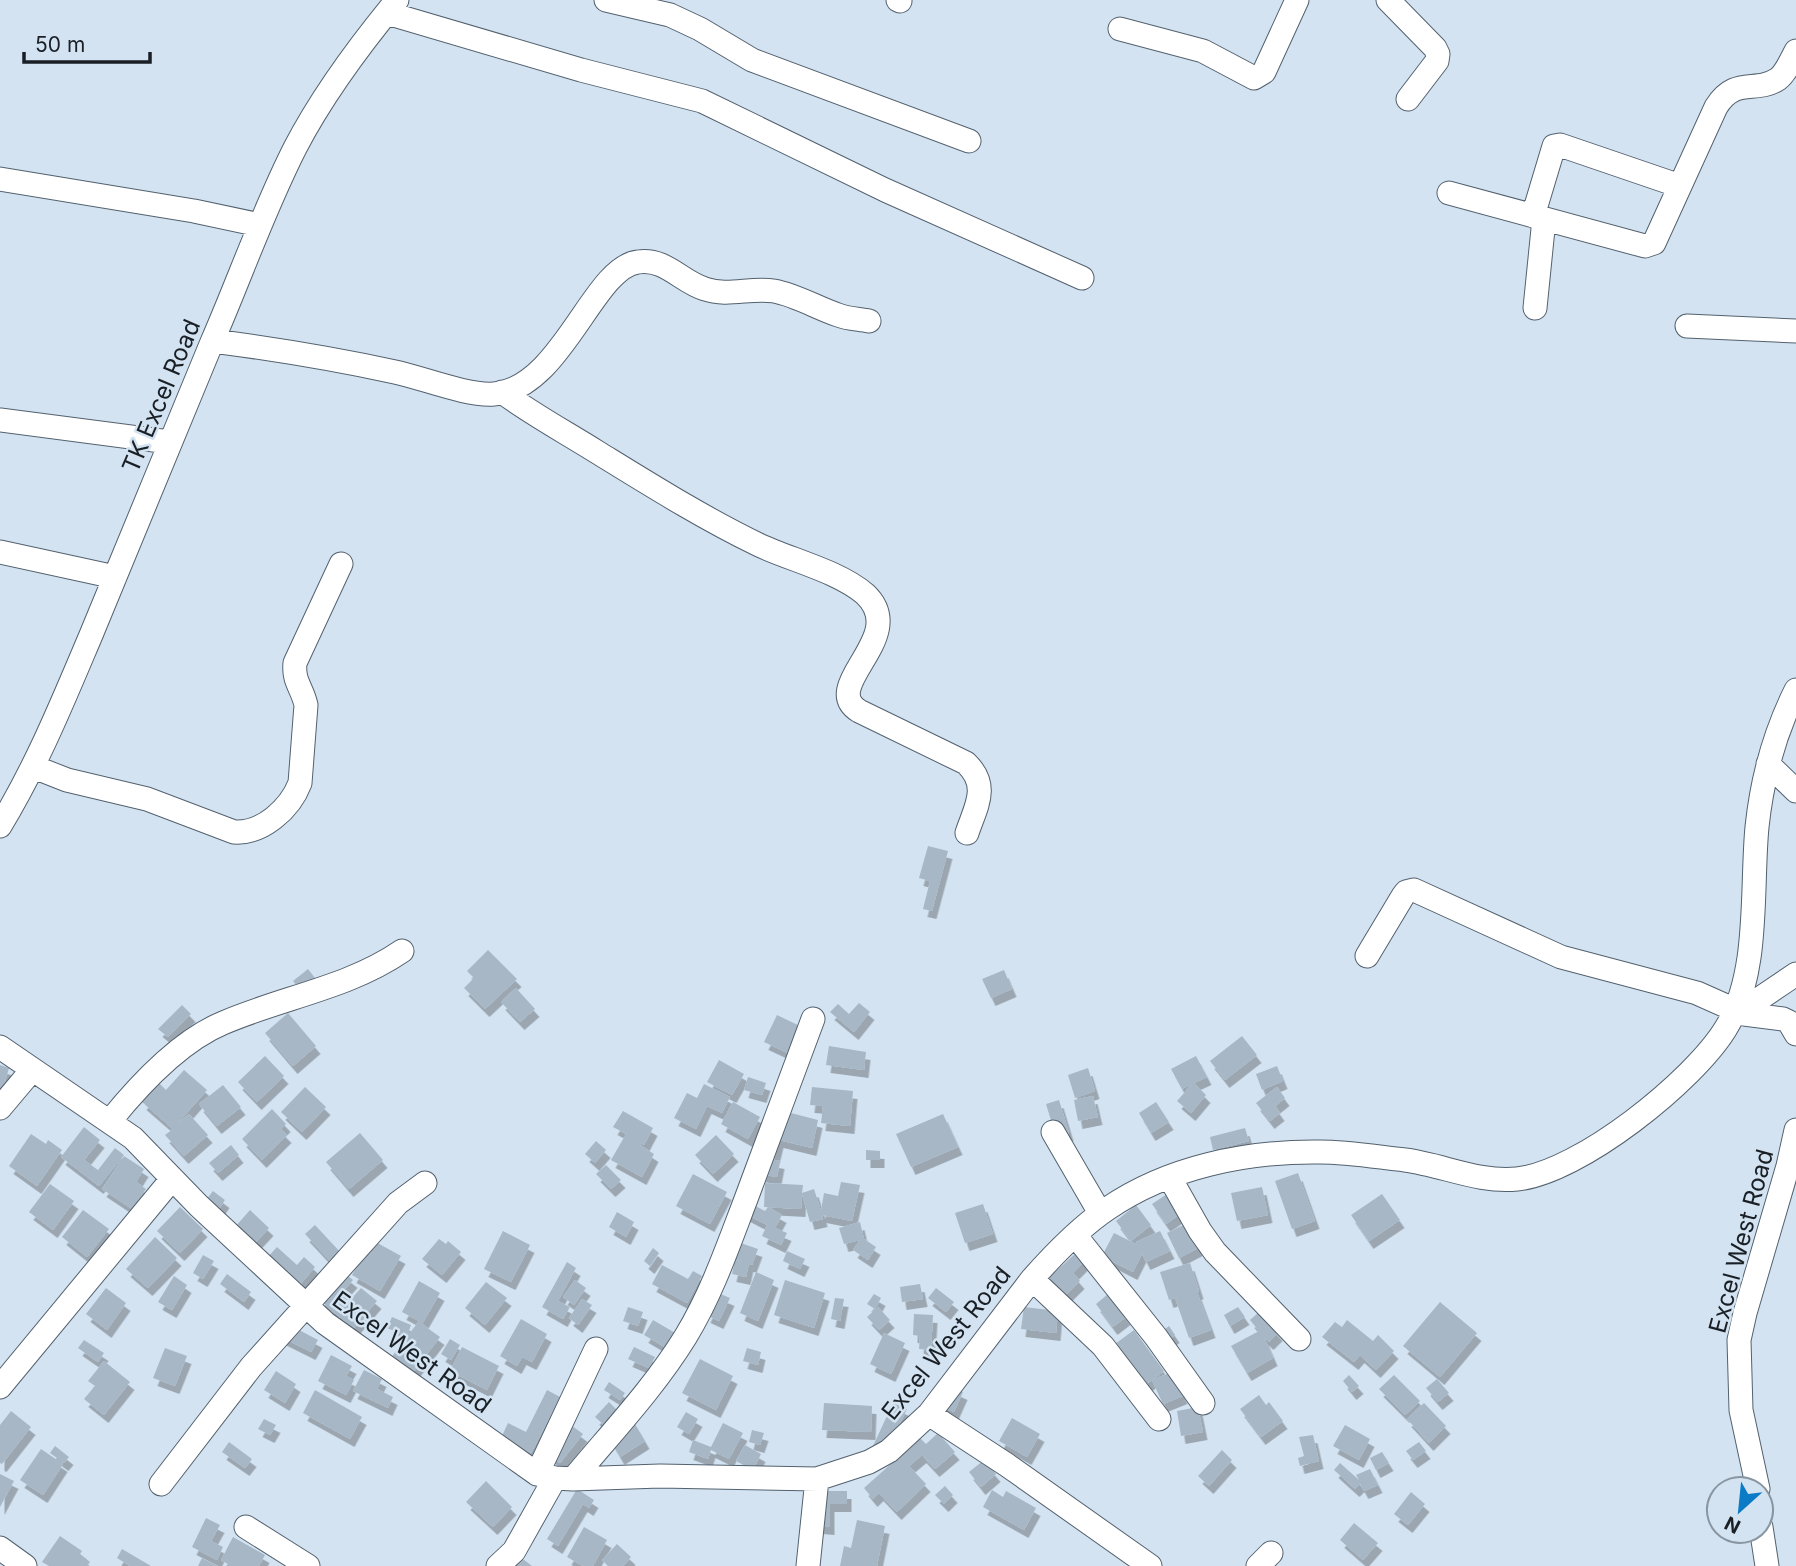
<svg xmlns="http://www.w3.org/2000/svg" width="1796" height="1566" viewBox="0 0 1796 1566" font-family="Inter,sans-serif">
  <defs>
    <filter id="shadow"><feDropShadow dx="4.5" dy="8" stdDeviation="0" flood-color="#0004"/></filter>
  </defs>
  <rect width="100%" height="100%" fill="#d3e3f2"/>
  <path fill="#a7b7c6" filter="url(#shadow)" d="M928,846L948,851L932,911L923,909L930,881L919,878Z
    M488,950L517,979L485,1009L464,988L474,978L467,971Z
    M308,969L315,978L300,990L293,981Z
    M1004,970L1012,989L991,998L982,979Z
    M516,988L535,1009L520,1022L501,1002Z
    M859,1003L870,1012L854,1032L830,1012L838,1004L849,1014Z
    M182,1005L191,1014L168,1037L158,1029Z
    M288,1013L316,1046L293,1066L265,1033Z
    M777,1015L804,1028L792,1055L764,1042Z
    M1242,1036L1257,1055L1225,1080L1210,1061Z
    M829,1046L866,1052L864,1070L826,1065Z
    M265,1056L284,1076L257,1102L238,1082Z
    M1196,1056L1207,1077L1194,1083L1206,1095L1191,1113L1177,1101L1192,1084L1182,1089L1171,1069Z
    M719,1060L744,1074L732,1095L707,1082Z
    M0,1065L9,1068L1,1095H0Z
    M1277,1066L1283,1081L1262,1090L1256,1074Z
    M1088,1068L1095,1091L1075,1098L1068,1075Z
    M184,1070L207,1090L176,1125L189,1114L208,1135L184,1156L165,1135L173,1129L142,1102L159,1083L166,1090Z
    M748,1077L766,1083L762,1095L744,1090Z
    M704,1084L730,1097L722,1113L707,1106L696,1129L674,1118L687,1093L697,1098Z
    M223,1085L241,1107L217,1126L199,1104Z
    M305,1087L326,1107L302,1132L281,1112Z
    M812,1087L853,1091L850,1126L821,1123L823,1106L810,1105Z
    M1277,1087L1285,1098L1275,1106L1280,1113L1270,1121L1256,1103Z
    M1093,1096L1098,1117L1078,1121L1074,1100Z
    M1059,1100L1069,1133L1056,1137L1046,1104Z
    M733,1102L760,1117L748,1139L721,1124Z
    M1156,1102L1169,1122L1151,1133L1139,1113Z
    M272,1109L286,1124L281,1129L287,1135L262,1160L242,1139Z
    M623,1111L653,1128L644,1145L641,1143L640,1145L654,1154L642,1177L611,1160L626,1134L613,1127Z
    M783,1111L818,1120L812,1148L779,1140L774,1160L780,1161L777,1177L759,1174Z
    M943,1114L958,1147L911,1167L896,1134Z
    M84,1127L100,1140L84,1160L98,1170L115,1148L124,1155L99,1186L61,1157Z
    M1245,1128L1249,1141L1213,1150L1210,1137Z
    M360,1133L383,1160L349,1189L326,1162Z
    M31,1134L46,1144L48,1140L62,1150L37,1186L9,1166Z
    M716,1135L734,1154L713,1174L695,1155Z
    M596,1141L606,1150L595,1163L585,1154Z
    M231,1145L239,1155L218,1173L209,1163Z
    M866,1150L880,1151V1160H866Z
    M124,1156L144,1169L136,1182L146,1189L132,1209L102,1189Z
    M606,1165L621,1180L611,1189L596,1174Z
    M1298,1173L1315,1221L1292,1229L1275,1181Z
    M693,1174L727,1192L710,1224L676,1206Z
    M841,1182L860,1185L852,1221L822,1215L823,1219L810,1222L802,1194L801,1209L764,1207L765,1183L803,1185L802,1193L814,1189L821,1211L824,1193L838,1196Z
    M50,1184L74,1201L53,1230L29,1212Z
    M1262,1187L1268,1215L1237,1221L1231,1193Z
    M213,1191L225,1200L219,1209L206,1200Z
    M1170,1192L1184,1211L1166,1224L1152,1204Z
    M1382,1194L1400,1220L1369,1241L1351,1215Z
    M748,1202L765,1211L768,1207L782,1215L775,1228L787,1233L781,1245L762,1236L767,1225L742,1212Z
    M983,1204L993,1234L965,1243L955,1213Z
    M1136,1205L1151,1225L1131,1241L1116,1221Z
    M180,1207L203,1229L180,1253L157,1231Z
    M83,1210L109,1229L87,1257L62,1237Z
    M250,1210L269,1228L254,1244L235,1227Z
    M617,1212L634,1222L626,1237L609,1227Z
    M860,1222L864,1239L876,1247L868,1260L853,1250L860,1240L844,1244L839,1228Z
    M1187,1223L1200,1247L1179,1258L1167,1233Z
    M315,1225L342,1254L332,1263L305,1234Z
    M503,1231L530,1245L511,1282L484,1269Z
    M1160,1231L1170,1251L1146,1262L1142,1254L1133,1272L1102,1256L1114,1233L1138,1245L1136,1242Z
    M155,1237L177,1258L148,1288L126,1269Z
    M439,1239L446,1244L448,1241L461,1252L442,1275L422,1259Z
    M372,1240L401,1256L380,1291L352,1275Z
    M732,1240L758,1249L752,1265L727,1255Z
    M277,1247L297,1265L304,1257L315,1267L299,1286L267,1258Z
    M653,1248L659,1253L650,1266L644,1261Z
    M787,1251L805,1259L800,1269L783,1261Z
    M1078,1251L1086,1260L1073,1273L1080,1281L1058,1303L1041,1285Z
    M203,1255L214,1261L203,1279L193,1273Z
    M735,1260L749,1263L746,1277L732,1274Z
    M567,1262L576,1268L558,1301L570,1307L563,1319L542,1307Z
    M1190,1263L1199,1291L1197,1292L1211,1330L1189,1338L1175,1298L1169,1300L1160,1272Z
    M662,1265L688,1279L693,1271L702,1276L687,1303L652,1284Z
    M343,1272L353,1280L336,1299L344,1307L361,1288L377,1301L353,1329L319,1299Z
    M756,1272L774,1280L758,1321L740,1313Z
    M227,1274L251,1292L244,1302L220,1284Z
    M174,1276L187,1285L172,1310L158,1302Z
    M575,1280L586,1288L574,1305L563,1297Z
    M785,1280L825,1293L814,1328L774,1315Z
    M419,1281L440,1293L422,1324L440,1337L411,1375L390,1359L419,1321L402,1312Z
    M486,1282L507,1298L485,1325L465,1308Z
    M920,1284L923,1299L902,1302L900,1287Z
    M106,1288L126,1303L107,1330L86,1314Z
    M936,1288L954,1302L946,1312L928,1298Z
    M716,1292L730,1298L719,1321L706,1315Z
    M874,1294L881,1298L875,1309L867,1304Z
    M1108,1294L1126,1317L1113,1327L1096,1304Z
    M835,1298L844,1299L840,1321L831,1319Z
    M582,1299L592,1305L578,1325L569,1318Z
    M1440,1302L1477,1333L1440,1377L1403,1346Z
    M628,1307L643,1312L638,1326L623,1321Z
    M878,1307L890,1320L879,1330L867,1317Z
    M1024,1307L1058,1311L1056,1333L1021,1329Z
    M1238,1307L1245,1317L1230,1326L1224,1315Z
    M1259,1312L1278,1333L1269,1342L1264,1337L1273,1358L1247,1373L1231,1346L1259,1331L1250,1320Z
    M914,1314L933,1315L931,1350L919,1349L920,1336L913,1335Z
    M392,1317L411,1325L407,1336L387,1328Z
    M521,1319L547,1334L532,1362L522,1357L517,1366L500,1356Z
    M653,1320L677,1334L668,1349L644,1335Z
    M1347,1320L1373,1341L1378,1335L1394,1351L1376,1370L1360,1355L1354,1362L1322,1337L1335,1322L1342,1327Z
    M284,1322L318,1340L311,1352L277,1335Z
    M1169,1326L1175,1335L1163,1344L1157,1335Z
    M1134,1330L1164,1371L1152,1380L1172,1372L1183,1396L1163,1404L1152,1380L1145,1385L1115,1344Z
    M884,1333L905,1343L891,1374L870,1364Z
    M450,1339L460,1345L451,1360L441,1354Z
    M84,1340L104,1353L98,1362L78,1348Z
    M462,1347L499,1366L487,1390L450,1371Z
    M634,1347L655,1357L649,1368L628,1359Z
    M165,1348L187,1356L175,1386L153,1378Z
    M747,1348L761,1352L758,1365L743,1361Z
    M331,1355L352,1366L346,1376L354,1380L346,1395L318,1381Z
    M700,1359L733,1376L716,1410L682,1393Z
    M104,1361L130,1382L104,1415L84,1399L95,1386L88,1381Z
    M364,1370L382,1379L377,1389L393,1397L388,1408L353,1391Z
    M276,1371L296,1384L285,1403L264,1390Z
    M1349,1375L1359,1386L1352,1392L1343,1381Z
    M1394,1375L1420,1401L1405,1415L1379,1389Z
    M1437,1379L1449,1393L1438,1402L1426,1388Z
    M609,1382L625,1393L620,1400L604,1390Z
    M948,1385L963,1392L954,1412L939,1405Z
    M315,1390L362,1417L350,1439L303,1413Z
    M547,1390L560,1397L529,1457L515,1450L518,1444L502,1436L508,1423L526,1432Z
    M1259,1395L1266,1405L1269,1402L1283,1421L1261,1437L1240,1409Z
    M609,1402L618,1411L605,1426L595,1417Z
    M824,1403L872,1406L871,1432L822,1430Z
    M893,1403L907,1409L886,1452L873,1446Z
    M1424,1403L1446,1426L1429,1443L1407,1419Z
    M1198,1407L1203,1432L1181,1436L1177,1411Z
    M11,1411L31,1427L2,1464L0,1463V1425Z
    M686,1412L698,1419L689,1434L677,1427Z
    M1012,1418L1040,1434L1027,1457L999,1441Z
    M264,1419L276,1425L270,1435L258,1429Z
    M723,1423L743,1433L729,1459L711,1450L708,1459L689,1452L693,1440L711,1447Z
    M635,1424L645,1441L620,1457L610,1440Z
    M571,1425L583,1434L560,1463L548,1454Z
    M1345,1425L1370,1439L1359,1460L1333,1446Z
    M752,1430L764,1433L760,1445L749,1442Z
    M938,1433L955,1452L935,1469L922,1455L909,1466L926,1484L897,1512L879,1493L873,1499L864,1488L920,1438L926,1444Z
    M1313,1435L1319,1461L1300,1466L1298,1458L1304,1456L1299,1437Z
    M229,1442L252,1459L245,1468L222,1452Z
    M1419,1442L1426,1451L1413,1460L1406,1451Z
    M745,1445L761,1454L753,1470L736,1461Z
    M55,1446L69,1457L64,1463L50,1453Z
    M41,1449L63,1464L43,1495L20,1480Z
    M1222,1450L1232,1460L1209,1486L1198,1476Z
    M1382,1452L1389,1463L1376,1470L1370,1458Z
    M984,1460L996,1474L981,1487L969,1472Z
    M1340,1463L1359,1480L1356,1475L1370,1469L1378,1485L1364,1491L1360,1484L1355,1489L1334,1470Z
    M0,1474L14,1481L0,1507Z
    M486,1481L512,1507L493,1527L466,1502Z
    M945,1486L953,1495L944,1504L935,1495Z
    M577,1489L594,1500L589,1508L583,1504L558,1546L547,1539Z
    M992,1490L1003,1497L1006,1491L1036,1508L1024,1530L983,1507Z
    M819,1491H847V1504H830V1527L818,1526Z
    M1411,1492L1425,1504L1408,1525L1394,1514Z
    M206,1518L220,1525L211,1541L223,1547L217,1560L192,1547Z
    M857,1520L885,1526L877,1566H840L844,1546L851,1548Z
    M1354,1523L1378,1543L1363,1560L1340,1540Z
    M584,1527L607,1540L593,1566H583L567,1557Z
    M60,1536L82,1551L80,1554L90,1562L87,1566H49L42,1562Z
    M233,1537L265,1555L259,1566H231L221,1560Z
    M617,1544L631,1557L623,1566H608L602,1560Z
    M122,1549L151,1566H130L117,1558Z
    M519,1556L532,1566H512Z
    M202,1558L218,1566H198Z"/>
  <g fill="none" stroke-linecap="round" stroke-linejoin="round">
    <defs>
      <path id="minor" d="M606,0L670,15L700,29L752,60L969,141
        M898,0L900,1
        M1388,0L1435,48L1438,54L1437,61L1408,99
        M387,13L581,70L702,101L885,190L1082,278
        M1120,29L1203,51L1254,78L1264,72L1297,0
        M0,179L194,211L260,225
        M1449,193L1645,246L1654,243L1716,107C1735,76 1755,94 1778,79C1786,73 1791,60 1796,51
        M1533,216L1554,146L1560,145L1680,186
        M1535,308L1544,219
        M1687,326L1796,331
        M213,341C274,349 335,359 395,372C423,378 467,396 494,394C562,388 593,267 638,262C666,258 681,282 705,289C728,297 751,287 774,291C796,295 817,308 838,315C848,319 859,319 869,321
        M502,392C532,414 565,432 597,452C649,484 703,518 759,545C791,560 838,571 865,594C911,637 818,685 859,711L966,763C990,786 976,806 967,833
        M0,420L169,442
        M0,552L115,577
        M1768,764L1796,791
        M34,767L67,780L147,799L234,832C262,834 290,809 300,783L306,705C302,687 293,682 295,663L341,564
        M0,826C37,765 63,701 91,635C132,538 171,440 212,342C240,278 263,211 295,148C323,94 359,46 397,0
        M1367,956L1403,896L1406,892L1414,890L1561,957L1697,993L1744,1014L1783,1019L1789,1022L1796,1034
        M1744,1014L1759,999L1796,974
        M0,1047L133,1138L199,1206L325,1323L537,1474L555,1478L573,1479L660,1476L817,1479L869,1462L889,1451L929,1414L1032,1279C1055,1253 1079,1228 1107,1209C1168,1167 1247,1151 1320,1152C1348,1152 1377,1157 1405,1160C1443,1165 1479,1183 1517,1179C1579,1173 1694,1081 1726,1028C1760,973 1751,889 1757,827C1762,779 1775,732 1796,690
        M0,1108L32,1070
        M110,1121C139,1085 180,1041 223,1023C283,997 348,988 402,951
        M1053,1132L1100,1213
        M1170,1178L1200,1231L1215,1252L1299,1339
        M1075,1235L1156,1337L1203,1403
        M1032,1279L1103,1346L1159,1419
        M0,1387L172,1179
        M929,1414L1007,1465L1150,1566
        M537,1474L596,1349
        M573,1479C612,1432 654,1388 686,1336C712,1293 728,1246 746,1199C768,1139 791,1079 813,1019
        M161,1484L251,1367L398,1203L425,1183
        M1758,1489L1741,1410L1739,1340L1745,1313L1788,1166L1796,1130
        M246,1527L308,1566
        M1761,1527L1767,1566
        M0,1548L25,1566
        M498,1566L514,1551L555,1478
        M808,1566L817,1479
        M1258,1566L1271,1553"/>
    </defs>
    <use href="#minor" stroke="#53616e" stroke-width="25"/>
    <use href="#minor" stroke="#fff" stroke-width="23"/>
  </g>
  <g text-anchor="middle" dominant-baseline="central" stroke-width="5" stroke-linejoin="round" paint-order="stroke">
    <g font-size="24" fill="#191f24" stroke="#d3e3f2">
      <text transform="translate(161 396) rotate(-67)">TK Excel Road</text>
      <text transform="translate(1741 1241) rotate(-75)">Excel West Road</text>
      <text transform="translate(946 1343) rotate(-51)">Excel West Road</text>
      <text transform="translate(412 1352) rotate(36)">Excel West Road</text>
    </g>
  </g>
  <g transform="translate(1740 1510) rotate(207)"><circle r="33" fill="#d3e3f2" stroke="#8995a0" stroke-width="2"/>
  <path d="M0-5L12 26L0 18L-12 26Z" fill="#0c7bc6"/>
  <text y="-10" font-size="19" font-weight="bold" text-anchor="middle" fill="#191f24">N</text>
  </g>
  <path d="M24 52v10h126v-10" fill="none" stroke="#191f24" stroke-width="3.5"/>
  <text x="35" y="52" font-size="21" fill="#191f24" stroke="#d3e3f2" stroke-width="5" paint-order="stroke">50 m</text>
</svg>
